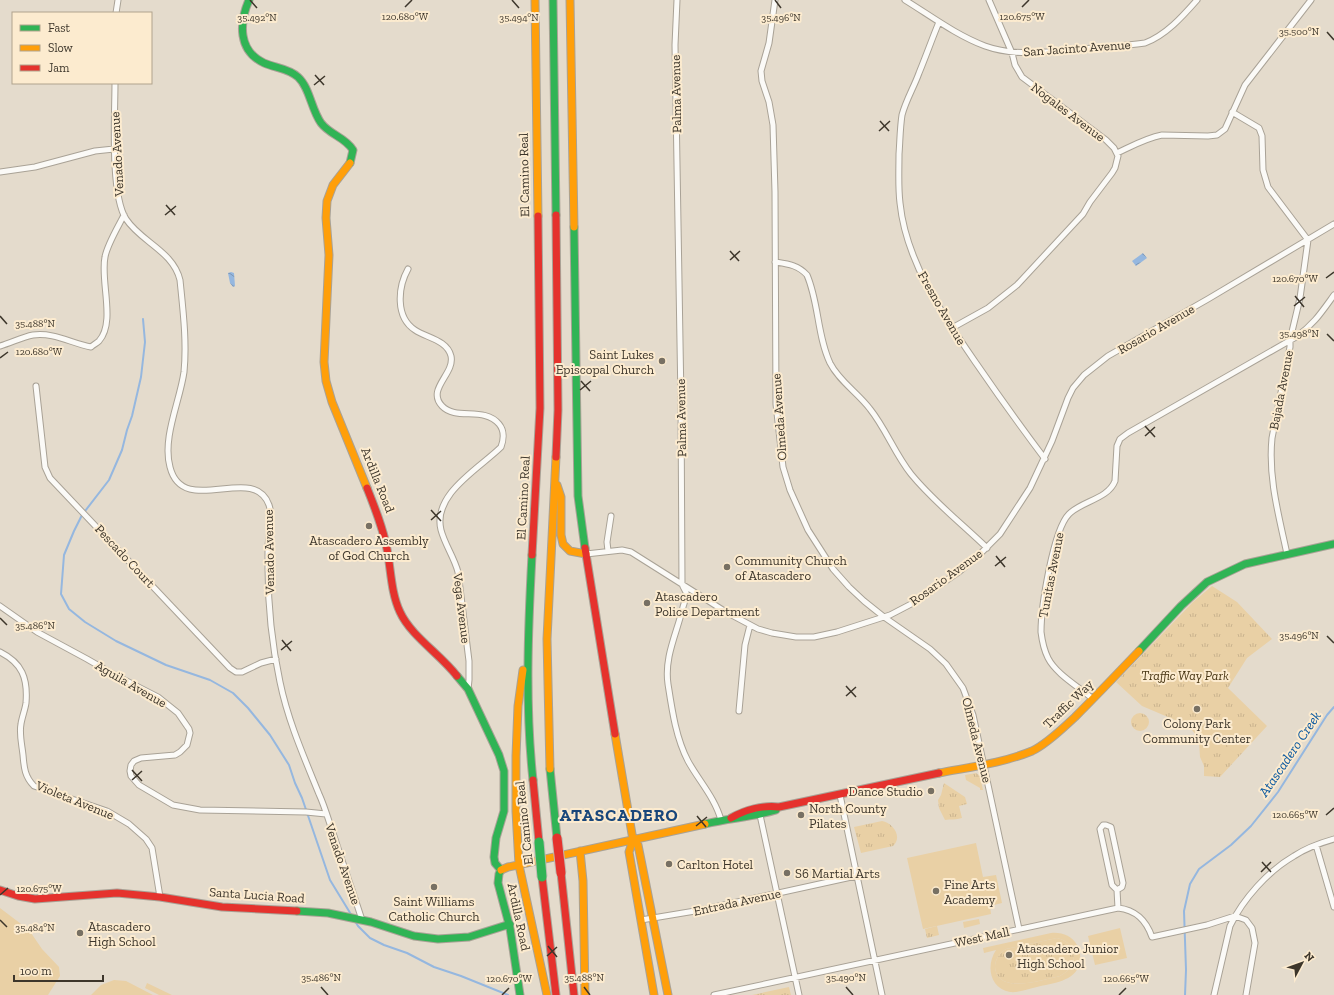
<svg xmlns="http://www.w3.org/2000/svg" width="1334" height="995" viewBox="0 0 1334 995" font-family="'Zilla Slab',serif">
  <defs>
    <pattern id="grass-tufts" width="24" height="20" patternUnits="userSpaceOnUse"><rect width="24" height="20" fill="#e9d0a5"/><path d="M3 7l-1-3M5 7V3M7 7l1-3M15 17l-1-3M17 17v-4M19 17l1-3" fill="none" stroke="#c9b38e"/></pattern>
    <pattern id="water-waves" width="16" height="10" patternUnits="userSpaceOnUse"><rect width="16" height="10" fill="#95b7df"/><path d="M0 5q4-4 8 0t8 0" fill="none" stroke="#7b96b5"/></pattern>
  </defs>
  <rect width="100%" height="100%" fill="#e4dbcc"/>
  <path fill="url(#grass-tufts)" d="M1212,586L1237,602L1272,639L1247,658L1228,688L1267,726L1220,777L1204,776V766L1200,757L1199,742L1195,734L1189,726L1142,706L1116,682L1193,602Z
    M1131 722a9 9 0 1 1 18 0a9 9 0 1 1-18 0Z
    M976,773L980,776L983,790H980V788L966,780L965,775Z
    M944,783L965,797L967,804L959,806L962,818C956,820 951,819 945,820L939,808L938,800L941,795Z
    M882,821C893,823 903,837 893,846L861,853L854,827Z
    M937,926L939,935L927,938L925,929Z
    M1057,938C1079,943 1079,967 1060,976C1043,980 997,995 995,967C995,959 1000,953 1006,949Z
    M789,987L791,995H752Z"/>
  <path fill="#e9d0a5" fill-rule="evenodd" d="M1229,716L1251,736L1235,753L1225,744L1233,735L1221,724Z
    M976,843L983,877L996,875L1002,903L990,906L991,914L923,929L907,858Z
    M0,908L29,930L42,949L59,967L60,976L48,995H0Z
    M979,919L980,924L964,928L963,922Z
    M1120,928L1127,958L1095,965L1088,936Z
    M1051,933C1062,932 1072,936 1077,945C1080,951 1081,957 1080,963C1075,982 1052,983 1037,987C1028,989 1018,993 1010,992C989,988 986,965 996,950L984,953L983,948ZM1057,938C1079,943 1079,967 1060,976C1043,980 997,995 995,967C995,959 1000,953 1006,949Z
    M114,980L126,981L153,995H91L101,985Z
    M147,983L172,995H159L145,988Z"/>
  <path fill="url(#water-waves)" d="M1143,253L1147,258L1136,266L1132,261Z
    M231,272L234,273L235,286L233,287L230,283L228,273Z"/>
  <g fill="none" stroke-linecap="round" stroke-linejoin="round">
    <path stroke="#95b7df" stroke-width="2" d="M143,319L145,342L141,377L132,416L127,430L122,450L109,480L82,515L74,531L64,555L61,594L69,609L85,622L116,641L166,665L210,680L233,693L248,708L270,735L289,765L295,783L302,798L330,880L352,916
      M355,921L358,926L370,938L384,945L407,953L434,967L461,976L508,995
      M1185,995L1186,970L1184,911L1190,884L1199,869L1231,845L1251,826L1278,792L1327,715L1334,707"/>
    <defs>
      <path id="street" d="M677,0L675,45L681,401L682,584C683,587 685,590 686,592C687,597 684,603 683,607C677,633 664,657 668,684C672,710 676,738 688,761C699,781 715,798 721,820
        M775,0L769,43L761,71L762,81L769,102L773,125L775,192L776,404L783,467L790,490L808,530L833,569L849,587L864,601L884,617L930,649L946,664L963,688L973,715L1019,929
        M905,0C931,16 956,35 985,46C1016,57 1049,52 1081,49C1102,47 1124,46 1145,43C1166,35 1182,17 1197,0
        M116,13L118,0
        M939,22C932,39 926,56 919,73C914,87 906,100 902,115C900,128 900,141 899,154C899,170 898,187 900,203C906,262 943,315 976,363C998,395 1021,427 1045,459
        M115,83C115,114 110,194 126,219C141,242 173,251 180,280C183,310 187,342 184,372C180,401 162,438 170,467C183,519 254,462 269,505C273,517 269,533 268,546C268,553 268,561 268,568C268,606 272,645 280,682C288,721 304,757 319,794C325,807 329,822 334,836C343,864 353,892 362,920
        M1232,112L1259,128L1262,136L1263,170L1268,187L1308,240L1300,298L1290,340V347L1272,438C1268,478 1279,516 1287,554
        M1117,153C1132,146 1146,138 1162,135L1208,136L1217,135L1225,129L1245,85L1311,0
        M0,172L35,167L95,151L114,149
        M775,262C788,264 798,265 807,275C819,303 817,335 830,363C839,381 858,393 870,409C886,429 895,454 911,474C933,501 961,523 987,548
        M408,269C398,287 395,317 415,330C427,338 447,340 451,356C455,374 426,389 442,406C456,421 484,406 499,424C504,430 504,439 501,447C480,468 432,494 441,530C445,545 454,557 458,572L469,661V680L468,689
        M952,328L988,308L1017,285L1083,214L1090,202L1112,173L1115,168L1118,156L1114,148L1106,140L1022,77L1015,65L1012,53L989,0
        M0,346C11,343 22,337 33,335C53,332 71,343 91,347C93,345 97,343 99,341C116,322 100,281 105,257C107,245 118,227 124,215
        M36,386L45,467L50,478L230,668L236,672H242L261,663L276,659
        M608,551L607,542L611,516
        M586,554L622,550L631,552L726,612L758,629L772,633L796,637H814L837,632L890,615L915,602L960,571L979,555L1000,534L1030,488L1052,441L1068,398L1073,388L1084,375L1108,356L1208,299L1334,224
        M0,606L37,632L87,659L113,674L158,697L178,713L189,729L190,733L187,745L180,752L175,755L141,758L134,761L131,765L130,771L131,776L139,785L173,805L200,810L306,812L326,814
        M0,652C22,663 28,678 26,703C25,710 22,717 21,724C19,734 22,745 23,755C24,768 25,777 34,786L107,811L129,824L146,839L152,848L160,897
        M1093,699C1079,687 1056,674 1048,658C1044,650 1042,640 1041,632C1041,608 1053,530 1069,514C1082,501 1108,499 1115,481L1117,446L1120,439L1128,433L1296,337C1314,324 1321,313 1334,295
        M739,711L745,645L750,625
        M840,795L882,995
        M760,815L799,995
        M1316,845L1334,907
        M1117,890L1112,885L1100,829L1103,825H1106L1111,827L1123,883L1122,887L1117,890L1118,908
        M641,920L701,910L856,876
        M714,995L1118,908C1136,910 1146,920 1152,937L1207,925L1235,916L1246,920L1252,928L1255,943L1246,995
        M1214,995L1230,926C1243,899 1268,871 1294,856C1306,848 1320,843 1334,839"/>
      <path id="fast" d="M249,0C239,23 238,51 264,63C275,68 288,68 298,77C310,88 311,109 321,123C330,135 345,137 353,150L350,163
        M553,0L556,215
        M574,227L578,496L585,548
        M532,555C528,630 525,705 533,780
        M1139,651L1181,606L1207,582L1245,564L1334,544
        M457,676L468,689L499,755L504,771V811L496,838L494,857L495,863L501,870L499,874L498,883L510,928L520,995
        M550,769L557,838
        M705,824C729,818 753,817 776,810
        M297,911L328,913L371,922L414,936L438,939L469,937L510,924"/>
      <path id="slow" d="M535,0L538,216
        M570,0L574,227
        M350,163L333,185L327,201L326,218L329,255L324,362L326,381L332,402L367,488
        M557,485L561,497V535L563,544L570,551L586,554
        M523,670L518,706L516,756V811L519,865L547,995
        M615,734L633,840L638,845L668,995
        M550,769L547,639L556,457
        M939,773C970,767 1003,763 1032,751C1047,744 1063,728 1075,717C1097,695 1118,673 1139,651
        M633,840L629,852L654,995
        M580,851L583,881L585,995
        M501,870L508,867L705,824"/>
      <path id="jam" d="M556,215L558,410L556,457
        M367,488C375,508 383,528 387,549C391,570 391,593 400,612C411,636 440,654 457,676
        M585,548L615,734
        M532,555L540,408L538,216
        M533,780L539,842
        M731,818C745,810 763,805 779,807L939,773
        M561,873L574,995
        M542,877L556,995
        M0,890L18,896L35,899L117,893L160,897L222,907L297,911"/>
    </defs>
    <use href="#street" stroke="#a9a296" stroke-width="7"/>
    <use href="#fast" stroke="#a9a296" stroke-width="9"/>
    <use href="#slow" stroke="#a9a296" stroke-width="9"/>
    <use href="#jam" stroke="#a9a296" stroke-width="9"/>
    <use href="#street" stroke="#fbfaf7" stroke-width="5"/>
    <use href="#fast" stroke="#30b455" stroke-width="7"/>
    <use href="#slow" stroke="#ff9f0a" stroke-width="7"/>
    <use href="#jam" stroke="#e5322d" stroke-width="7"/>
    <defs>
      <path id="fast-bridge" d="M539,842L542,877"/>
      <path id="jam-bridge" d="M557,838L561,873"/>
    </defs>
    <use href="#fast-bridge" stroke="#c0bbb3" stroke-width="11" stroke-linecap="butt"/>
    <use href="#jam-bridge" stroke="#c0bbb3" stroke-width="11" stroke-linecap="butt"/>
    <use href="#fast-bridge" stroke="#30b455" stroke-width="9"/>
    <use href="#jam-bridge" stroke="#e5322d" stroke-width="9"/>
  </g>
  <path fill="none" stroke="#3d362b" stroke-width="1.5" d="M250,0L257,8M512,0L519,8M775,0L781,8M405,7L412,0M1022,7L1029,0M1327,32L1334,40M315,75L324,85M314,85L325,76M880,121L889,131M879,131L890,121M166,205L175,215M165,215L176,206M730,251L739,261M730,260L740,251M1326,278L1334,272M1295,296L1304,307M1294,306L1305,297M0,316L7,324M1327,334L1334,341M0,358L8,352M581,381L590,391M580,390L591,381M1145,426L1155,437M1145,436L1155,427M431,510L441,521M431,520L441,511M996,556L1005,567M995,566L1006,557M0,618L7,625M1327,636L1334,643M282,640L291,651M281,650L292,641M846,686L856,697M846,696L856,687M132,770L142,781M132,780L142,771M1326,815L1334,808M697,816L706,827M696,826L707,817M1262,862L1271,872M1261,872L1271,862M0,895L8,888M0,920L7,927M548,946L557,957M547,956L557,947M321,987L328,995M584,987L590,995M846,987L853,995M502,995L509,988M1119,995L1126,988"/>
  <g fill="#777063" stroke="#fcebcf" stroke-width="1.5">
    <circle cx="662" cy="361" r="4"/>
    <circle cx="369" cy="526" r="4"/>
    <circle cx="727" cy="567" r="4"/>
    <circle cx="647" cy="603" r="4"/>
    <circle cx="1197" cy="709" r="4"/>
    <circle cx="931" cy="791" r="4"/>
    <circle cx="801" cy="815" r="4"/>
    <circle cx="669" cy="864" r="4"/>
    <circle cx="787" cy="873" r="4"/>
    <circle cx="434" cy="887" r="4"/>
    <circle cx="936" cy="891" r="4"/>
    <circle cx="80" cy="933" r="4"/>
    <circle cx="1009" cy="955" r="4"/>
  </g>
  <g text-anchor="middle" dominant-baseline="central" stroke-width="4" stroke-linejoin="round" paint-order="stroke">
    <g font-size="13" fill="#3d362b" stroke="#fcebcf">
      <text transform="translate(1077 48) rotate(-4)">San Jacinto Avenue</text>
      <text transform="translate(676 94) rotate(-91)">Palma Avenue</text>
      <text transform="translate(1068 112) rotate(37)">Nogales Avenue</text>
      <text transform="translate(117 154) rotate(-93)">Venado Avenue</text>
      <text transform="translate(524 175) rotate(-91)">El Camino Real</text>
      <text transform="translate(942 308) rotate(60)">Fresno Avenue</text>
      <text transform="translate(1156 329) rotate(-30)">Rosario Avenue</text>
      <text transform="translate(1281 390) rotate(-79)">Bajada Avenue</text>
      <text transform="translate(779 417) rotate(-94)">Olmeda Avenue</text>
      <text transform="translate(681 418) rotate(-91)">Palma Avenue</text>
      <text transform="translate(378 480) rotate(68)">Ardilla Road</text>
      <text transform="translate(523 498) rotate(-87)">El Camino Real</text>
      <text transform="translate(269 552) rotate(-91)">Venado Avenue</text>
      <text transform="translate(125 556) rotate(47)">Pescado Court</text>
      <text transform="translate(1051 575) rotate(-79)">Tunitas Avenue</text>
      <text transform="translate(946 577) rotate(-36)">Rosario Avenue</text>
      <text transform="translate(462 608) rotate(83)">Vega Avenue</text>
      <text transform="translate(131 684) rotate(30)">Aguila Avenue</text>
      <text transform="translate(1068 704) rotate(-44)">Traffic Way</text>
      <text transform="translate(977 740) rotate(76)">Olmeda Avenue</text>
      <text transform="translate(75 800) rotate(22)">Violeta Avenue</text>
      <text transform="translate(524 823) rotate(-96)">El Camino Real</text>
      <text transform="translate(343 864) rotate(71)">Venado Avenue</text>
      <text transform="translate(257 895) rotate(4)">Santa Lucia Road</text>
      <text transform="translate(737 902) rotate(-12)">Entrada Avenue</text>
      <text transform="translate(519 917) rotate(78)">Ardilla Road</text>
      <text transform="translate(982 937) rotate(-12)">West Mall</text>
    </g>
    <g font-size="13" fill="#3d362b" stroke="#fcebcf" text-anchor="start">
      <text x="654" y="354" text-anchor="end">Saint Lukes<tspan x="654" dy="15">Episcopal Church</tspan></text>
      <text x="369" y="540" text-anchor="middle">Atascadero Assembly<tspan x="369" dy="15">of God Church</tspan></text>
      <text x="735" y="560">Community Church<tspan x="735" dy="15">of Atascadero</tspan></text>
      <text x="655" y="596">Atascadero<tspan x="655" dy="15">Police Department</tspan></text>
      <text x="1197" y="723" text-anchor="middle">Colony Park<tspan x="1197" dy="15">Community Center</tspan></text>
      <text x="923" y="791" text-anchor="end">Dance Studio</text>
      <text x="809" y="808">North County<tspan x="809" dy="15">Pilates</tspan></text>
      <text x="677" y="864">Carlton Hotel</text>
      <text x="795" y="873">S6 Martial Arts</text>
      <text x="944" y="884">Fine Arts<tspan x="944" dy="15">Academy</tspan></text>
      <text x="434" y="901" text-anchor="middle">Saint Williams<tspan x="434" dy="15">Catholic Church</tspan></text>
      <text x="88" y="926">Atascadero<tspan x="88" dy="15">High School</tspan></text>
      <text x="1017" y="948">Atascadero Junior<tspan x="1017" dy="15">High School</tspan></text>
    </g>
    <g font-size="13" font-style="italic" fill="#473513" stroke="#fcebcf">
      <text x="1185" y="675">Traffic Way Park</text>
    </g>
    <g font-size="14" font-style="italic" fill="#04559f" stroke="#fcebcf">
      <text transform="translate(1290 754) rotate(-56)">Atascadero Creek</text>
    </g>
    <g font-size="17" font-weight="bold" letter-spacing="1" fill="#19477b" stroke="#fcebcf">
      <text x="619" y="815">ATASCADERO</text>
    </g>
  </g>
  <g font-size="10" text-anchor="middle" fill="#3d362b" stroke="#fcebcf" stroke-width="4" stroke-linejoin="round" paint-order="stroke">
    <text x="405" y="20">120.680°W</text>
    <text x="1022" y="20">120.675°W</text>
    <text x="257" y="21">35.492°N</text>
    <text x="519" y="21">35.494°N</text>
    <text x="781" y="21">35.496°N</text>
    <text x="1299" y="35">35.500°N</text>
    <text x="1295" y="282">120.670°W</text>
    <text x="35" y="327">35.488°N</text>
    <text x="1299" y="337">35.498°N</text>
    <text x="39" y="355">120.680°W</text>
    <text x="35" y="629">35.486°N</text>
    <text x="1299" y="639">35.496°N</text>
    <text x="1295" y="818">120.665°W</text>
    <text x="39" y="892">120.675°W</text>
    <text x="35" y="931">35.484°N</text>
    <text x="321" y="981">35.486°N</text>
    <text x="584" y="981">35.488°N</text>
    <text x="846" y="981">35.490°N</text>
    <text x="509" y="982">120.670°W</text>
    <text x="1126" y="982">120.665°W</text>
  </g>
  <rect x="12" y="12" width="140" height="72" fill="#fcebcf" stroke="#b0a38d"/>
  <rect x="20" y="25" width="20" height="6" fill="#30b455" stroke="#b0a38d"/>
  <text x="48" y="32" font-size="12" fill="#3d362b">Fast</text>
  <rect x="20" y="45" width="20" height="6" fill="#ff9f0a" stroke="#b0a38d"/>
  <text x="48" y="52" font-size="12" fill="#3d362b">Slow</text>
  <rect x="20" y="65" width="20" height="6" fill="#e5322d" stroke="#b0a38d"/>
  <text x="48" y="72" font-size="12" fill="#3d362b">Jam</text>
  <g transform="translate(1302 963) rotate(49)" stroke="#fcebcf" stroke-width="3" paint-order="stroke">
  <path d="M0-3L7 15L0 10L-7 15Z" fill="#3d362b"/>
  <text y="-6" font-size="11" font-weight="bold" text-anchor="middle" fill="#3d362b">N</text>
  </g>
  <path d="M14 975v6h89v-6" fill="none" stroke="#3d362b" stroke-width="2"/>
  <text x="20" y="975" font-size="12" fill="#3d362b" stroke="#fcebcf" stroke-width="3" paint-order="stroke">100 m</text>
</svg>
